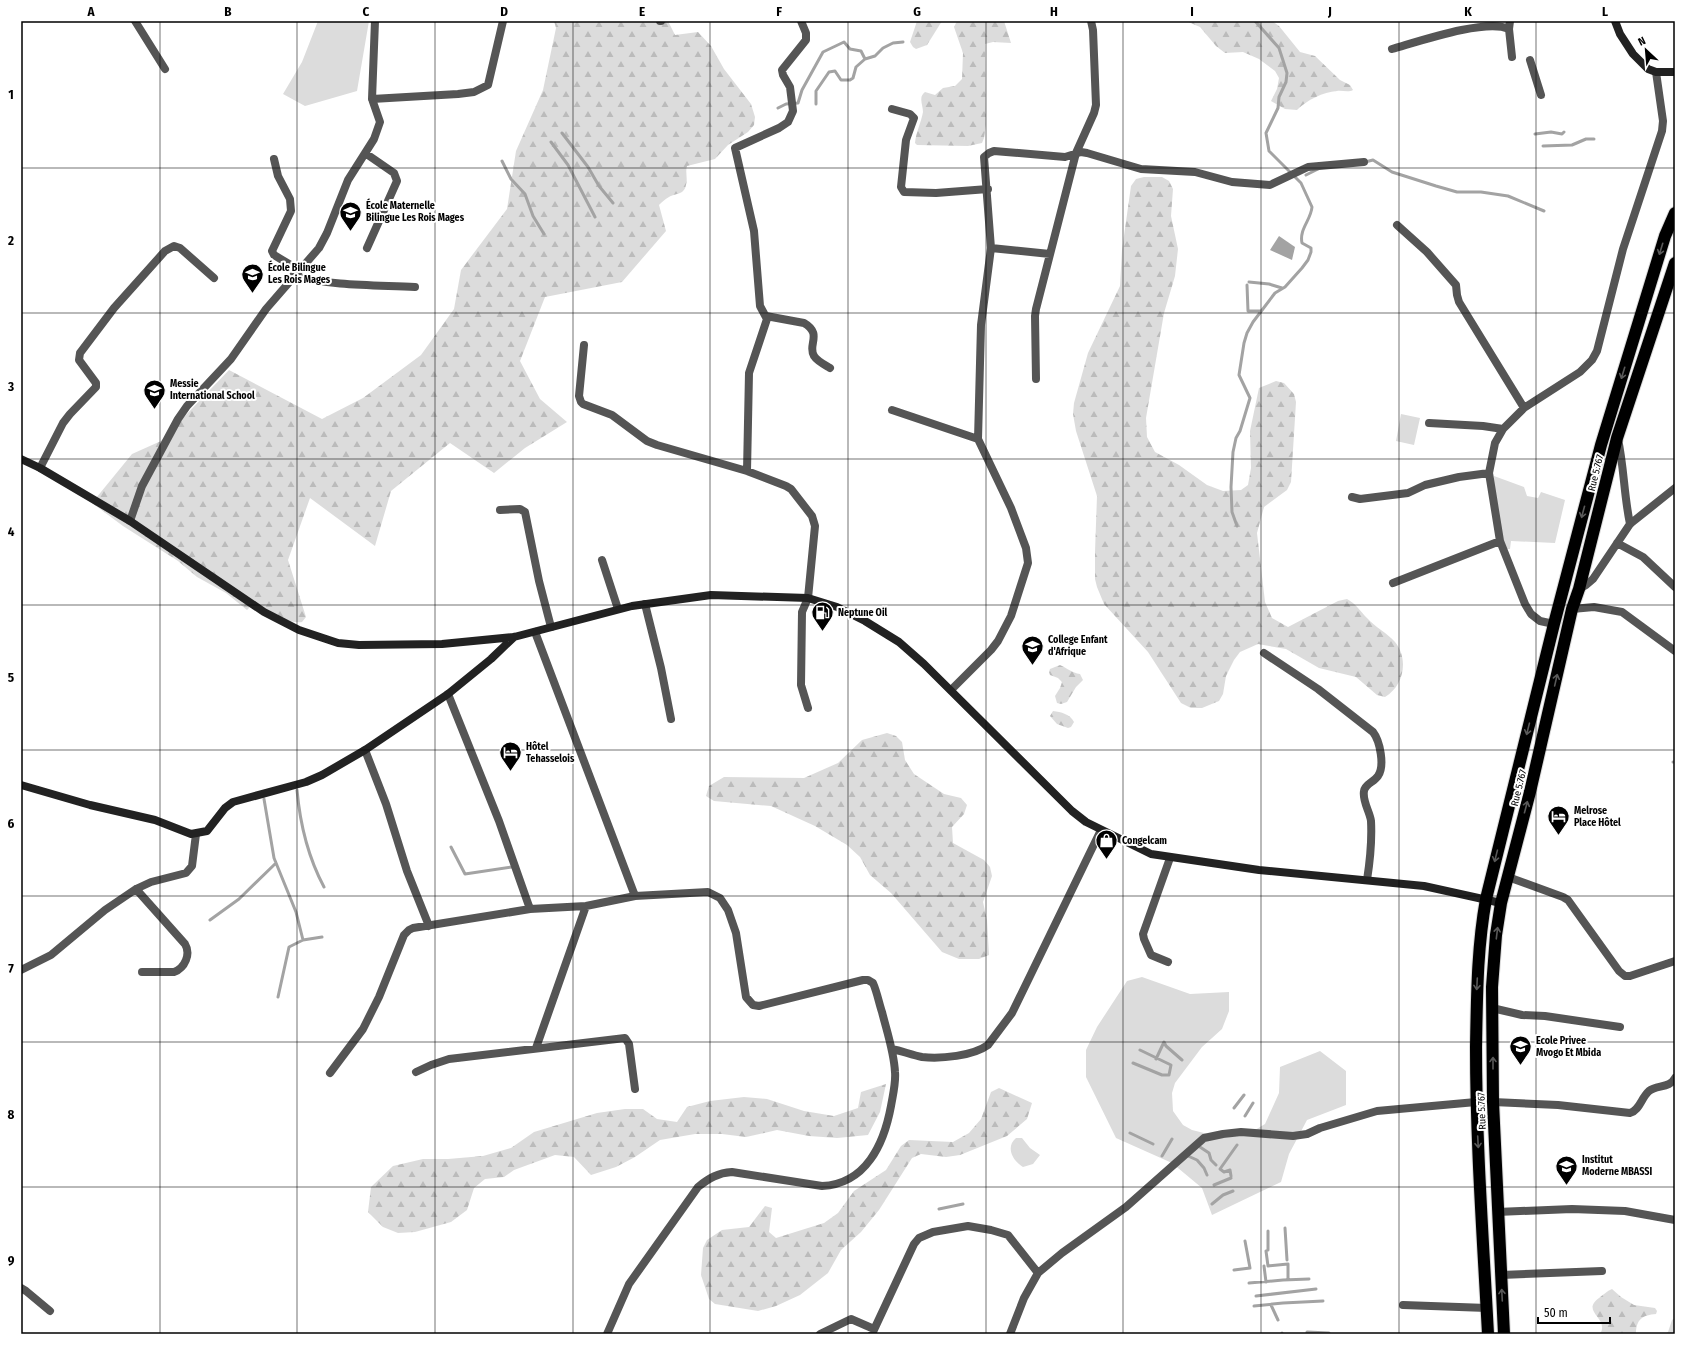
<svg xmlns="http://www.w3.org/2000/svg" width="1696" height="1355" viewBox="0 0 1696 1355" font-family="'Fira Sans Condensed',sans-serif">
  <defs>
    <pattern id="forest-firs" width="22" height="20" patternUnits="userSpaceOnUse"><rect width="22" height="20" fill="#dcdcdc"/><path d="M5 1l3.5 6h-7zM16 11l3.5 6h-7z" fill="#bbb"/></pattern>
  </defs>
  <rect width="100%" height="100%" fill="#fff"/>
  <path fill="#dcdcdc" d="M318,21H369L357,91L305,106L283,94L302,62Z
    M1401,414L1420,418L1414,445L1396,441Z
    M1494,476L1524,487L1527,496L1538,498L1541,492L1565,500L1555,543L1511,541L1510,549H1503L1495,512Z
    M1142,977L1190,994L1229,992V1011L1222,1029L1202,1047L1175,1083L1172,1093L1173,1111L1183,1125L1192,1130L1224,1138L1250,1133L1265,1124L1279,1093L1280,1067L1320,1051L1346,1071V1105L1307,1120L1289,1154L1281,1182L1212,1215L1202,1188L1172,1163L1116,1138L1086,1077V1050L1097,1027L1127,981Z
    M1016,1138H1022L1030,1148L1040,1155L1033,1164L1023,1167C1013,1161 1005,1147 1016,1138Z"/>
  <path fill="url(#forest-firs)" d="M554,21H668L675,35L698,32L711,46L724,69L751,104L755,117L754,125L748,132L728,145L715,159L687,166C685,172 688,179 686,185C684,195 676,193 669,197C665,199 662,202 659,205L666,231L622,282L545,297L520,361L540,399L567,422L525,448L494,473L450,443L391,491L375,546L310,498L288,560L306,617L302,622C286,624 269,610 255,602L247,610L226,593L197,577L178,561L123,526L92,503L132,454L161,441L229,370L322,419L363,398L421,355L454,309L461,270L507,209L516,151L543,90L556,28Z
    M917,21H942L927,45L916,49L913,47L910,42Z
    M957,21H1004L1011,43L993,42L985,44L986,125L984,138L982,143L968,146L917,145L915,143C916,132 921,123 923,112C923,105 918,97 925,92L935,95L943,88L955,86L962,79L963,53L954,27Z
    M1186,21H1272L1279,26L1300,52L1315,56L1340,80L1350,85L1353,90C1348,93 1342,90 1337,91C1323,92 1307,100 1297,110L1285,109L1271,101L1277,89L1279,78L1275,71L1259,59L1243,52L1225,53L1216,46L1200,27Z
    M1144,177H1162L1169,181L1173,189L1171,216L1178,249L1175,276L1164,313L1146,418L1147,437L1155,452L1179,465L1207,485L1223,491L1241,490L1248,485L1251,468L1250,431L1259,388L1276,381L1284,383L1294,394L1296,402L1291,482L1287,490L1264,507L1257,533L1265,602L1272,618L1288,627L1338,601L1347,599C1356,604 1360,611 1367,618C1375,627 1387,633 1395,642C1409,659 1404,686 1385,697L1377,695L1356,677L1319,668L1286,649L1258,644L1240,652L1234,660L1226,676L1223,694L1219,701L1202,708H1191L1181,703L1148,652L1104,604L1097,587L1095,579V552L1097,496L1076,431L1073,414L1074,403L1088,353L1120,286L1122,250L1131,186L1136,179Z
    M1060,665C1067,668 1072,673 1080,674L1083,680L1076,687L1067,702L1061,704L1057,703L1055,696L1060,688L1062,682L1058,678L1050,675L1049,672L1050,669Z
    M1053,711C1061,712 1070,714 1074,722L1071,727L1068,728L1057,724L1050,716Z
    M887,733L896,736L902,742L905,760L914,774L944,794L961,798L967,805L964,814L952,827L953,843L984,860L990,867L992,876L983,902L987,920L989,955L979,959H959L942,952L891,893L870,875L860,857L847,845L815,826L771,806L714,801L706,796L709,786L724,777L804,778L838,763L862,740Z
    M886,1084L880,1112L868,1135L837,1138L809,1136L777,1130L746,1137L722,1134H695L660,1140L635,1157L616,1167L591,1175L574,1157L555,1155L514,1170L504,1177L485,1179L474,1188L467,1210L451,1222L415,1232L398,1233L383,1227L368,1212L371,1187L393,1166L423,1159H448L483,1156L511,1148L534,1132L597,1113L625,1109H643L657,1119L677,1122L687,1107L710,1101L744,1097L767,1099L804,1111L834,1116L858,1108L861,1092Z
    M999,1088L1032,1103L1027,1119L1007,1136L960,1155L946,1157L921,1154L912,1158L879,1210L861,1232L841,1250L828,1273L800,1295L776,1306L758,1311L715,1304L709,1299L701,1275L703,1248L707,1240L722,1230L749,1227L765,1206L772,1208L769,1232L776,1238L824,1223L838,1213L854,1191L886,1170L901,1146L909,1140L953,1142L969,1133L981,1119L991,1092Z
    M1612,1289L1621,1297L1634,1305L1655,1308L1657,1311L1656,1314C1643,1315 1636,1319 1636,1334H1600C1610,1318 1580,1312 1599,1298C1603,1295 1607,1291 1612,1289Z
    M1675,1318V1334H1665L1668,1332L1672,1320Z"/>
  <path fill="#a3a3a3" d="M1279,236L1295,247L1292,260L1270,250Z"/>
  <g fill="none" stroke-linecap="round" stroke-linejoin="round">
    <path stroke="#a3a3a3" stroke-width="3" d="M816,104V91L829,72L835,71L841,80H850L853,78L856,67L865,59L875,56L883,48L893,43L903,42
      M778,108L786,104L798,103L802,90L823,52L844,42L850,49L861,51L865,59
      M562,133L588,167L599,186L613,203
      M1535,134L1551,132L1562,134L1564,132
      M551,142L568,165L595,217
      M1543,146L1572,145L1586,139H1594
      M502,161L511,179L525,194L533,216L544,234
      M1365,162L1373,160L1392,172L1436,186L1457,192H1481L1508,196L1544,211
      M1306,175L1318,169
      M1249,282L1269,284L1282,288
      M1247,285L1248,311H1261
      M1237,526L1232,512L1231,487L1233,452L1236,438L1240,431L1250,398L1239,375L1244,343L1247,333L1253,322L1275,293L1285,287L1302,268L1308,260L1311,252V248L1302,243C1299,229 1311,220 1312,207L1301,183L1269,151L1266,133L1278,108L1279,97L1286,82L1287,73L1279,48L1255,21
      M1673,762H1675
      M297,790C300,824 308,857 324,887
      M264,799L274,858L296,912L303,940
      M451,847L465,874L512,867
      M210,920L239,899L276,863
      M278,997L289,947L303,940L322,937
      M1156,1059L1164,1042L1166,1046L1182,1060
      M1133,1063L1162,1075H1169L1171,1065L1140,1050
      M1234,1108L1244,1095
      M1245,1116L1253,1103
      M1130,1133L1153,1144
      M1197,1145L1209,1153L1211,1160L1216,1165
      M1162,1156L1172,1139
      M1188,1156L1197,1160L1204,1168L1207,1175
      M1231,1176L1230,1170L1224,1172L1220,1169L1237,1145
      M1214,1185L1231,1178
      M1212,1204L1223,1195L1233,1191
      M939,1209L963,1204
      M1285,1228L1287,1260
      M1268,1250V1231
      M1266,1251L1268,1266L1288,1264V1280
      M1264,1266L1266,1282
      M1234,1270L1250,1268L1245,1241
      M1249,1283L1283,1280L1309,1279
      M1256,1296L1316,1289
      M1271,1305L1278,1320
      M1254,1306L1283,1303L1323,1301
      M1282,1333V1334
      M1307,1334V1332L1329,1333"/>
    <defs>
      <path id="highway" d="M1488,1334C1483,1238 1476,1143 1476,1047C1477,996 1477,949 1486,899L1554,624L1601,445L1665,236L1675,213
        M1504,1334L1493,1102L1492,987L1496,935L1501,903L1530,792L1572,609L1579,589L1617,438L1675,263"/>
    </defs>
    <use href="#highway" stroke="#dbdbdb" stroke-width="14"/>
    <path stroke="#555" stroke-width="8" d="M135,21L165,69
      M660,21H661
      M1509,29L1510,21
      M1392,49C1417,42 1486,18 1509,29L1512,57
      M1530,60L1541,95
      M372,99L458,94L474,92L488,85L503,21
      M892,109L910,114L914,118L906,140L901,187L904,192L936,193L988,189
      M365,153L394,173L397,181L367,248
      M274,159L278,176L290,199L291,211L272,251L274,255L299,270
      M1397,225L1427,252L1456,285L1457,295L1459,302L1524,408
      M991,248L1050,254
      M293,276C332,286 375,285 415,287
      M766,316L804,323C823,334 807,345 814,356C817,361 825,365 830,368
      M584,345L579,396L581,402L583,404L612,415L647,441L657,445L747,471L786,486L791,489L812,516L815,526L808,598L802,612L801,685L808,708
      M1036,379L1035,316L1036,309L1076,153L1094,113L1096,105L1093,30L1091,21
      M892,410L978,439
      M1429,423L1483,426L1503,429
      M1618,439C1624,467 1624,496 1630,524
      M40,468L63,423L70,414L96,387V383L79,360L80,353L114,308L165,251L174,246L180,248L214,278
      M747,471L749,373L767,319L760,306L754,231L735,148L779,128L788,122L793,111L790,87L783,75L782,70L806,40V33L801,21
      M1352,497L1360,499L1408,493L1425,485L1459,477L1489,473
      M500,510L520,509L525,512L539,581L551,627
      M130,521L142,486L178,419L187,406L231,359L266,309L319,248L327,233L348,180L374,139L380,122L372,99L375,21
      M1617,543L1643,557L1675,587
      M602,560L618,609
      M1393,583L1500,541
      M1579,589L1586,585L1593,579L1630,524L1675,488
      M645,604L661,668L671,719
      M1572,609L1594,607L1622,612L1675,651
      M1554,624L1540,621L1531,614L1525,604L1500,541L1489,473L1495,443L1503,429L1524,408L1580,372L1592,360L1597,351L1623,249L1662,131L1663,121L1656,72
      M535,632L635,896
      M1264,653L1318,689L1373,732C1380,741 1385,766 1378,776C1374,782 1365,784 1364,791C1362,801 1370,812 1371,821C1372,840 1370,861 1367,880
      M951,690L991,650L998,641L1011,616L1028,563L1026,548L1011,508L978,439L981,325L991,248L984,157L989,153L994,151L1065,157L1081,152L1087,153L1141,169L1195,172L1232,182L1270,185L1308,167L1364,162
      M448,694L499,821L530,909
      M365,750L386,804L407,871L429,926
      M1508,877L1563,897L1568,900L1619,971L1625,976H1630L1675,961
      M136,889L185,944C191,954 185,968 174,972H142
      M1168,962L1151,955L1144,939L1143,934L1170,858
      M21,970L51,955L105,910L136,889L151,882L186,873L192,866L196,834
      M1492,1008L1522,1015L1545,1016L1620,1027
      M536,1048L586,906
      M892,1049C902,1051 912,1055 922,1057C941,1059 973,1056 988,1045L1012,1013L1101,830
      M416,1072L431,1065L449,1059L625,1038L629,1044L635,1089
      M330,1073L363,1029L379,997L404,935L409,930L413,928L530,909L586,906L635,896L708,892L720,898L728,910L736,933L746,997L753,1005L759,1006L863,980H868L873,983C877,992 879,1003 882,1012C887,1032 894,1052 895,1072C896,1083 893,1094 891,1106C884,1144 866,1184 822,1186L732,1172C718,1173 709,1178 698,1187L629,1284L607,1334
      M1493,1102L1558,1105L1630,1113C1640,1110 1641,1098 1649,1091C1657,1085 1670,1088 1675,1078
      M1497,1212L1572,1209L1625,1211L1675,1220
      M1501,1275L1602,1271
      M21,1288L26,1291L50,1311
      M1403,1305L1487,1308
      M820,1334L851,1319L874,1329
      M872,1334L914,1244L919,1238L933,1232L968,1226L991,1230L1008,1235L1038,1273
      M1010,1334L1024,1298L1038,1273L1062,1253L1126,1207L1204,1138L1223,1134L1241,1132L1293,1136L1307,1134L1320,1128L1377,1111L1476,1102"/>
    <path stroke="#222" stroke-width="8" d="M1615,21L1620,34L1633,54L1648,69L1656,72H1675
      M21,459L40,468L130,521L264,612L299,630L338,643L359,645L442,644L514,637L632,606L711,595L808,598L837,607L865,621L899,642L924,664L1072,811L1086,822L1151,854L1259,870L1424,886L1501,903
      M21,785L90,805L155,820L191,834L207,831L225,808L233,802L306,782L322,775L365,750L448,694L491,659L514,637"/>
    <use href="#highway" stroke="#000" stroke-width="12"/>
  </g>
  <defs><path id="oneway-shaft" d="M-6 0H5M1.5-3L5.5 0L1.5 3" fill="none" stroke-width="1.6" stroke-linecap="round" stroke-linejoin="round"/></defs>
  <g stroke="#595959">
    <use href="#oneway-shaft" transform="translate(1661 249) rotate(107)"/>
    <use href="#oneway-shaft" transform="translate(1623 373) rotate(107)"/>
    <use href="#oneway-shaft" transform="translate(1583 512) rotate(105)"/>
    <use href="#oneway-shaft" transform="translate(1556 680) rotate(-77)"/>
    <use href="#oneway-shaft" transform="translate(1528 729) rotate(104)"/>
    <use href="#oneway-shaft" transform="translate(1526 807) rotate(-75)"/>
    <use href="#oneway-shaft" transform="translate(1496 856) rotate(104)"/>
    <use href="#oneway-shaft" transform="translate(1497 933) rotate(-83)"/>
    <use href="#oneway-shaft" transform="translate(1477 984) rotate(93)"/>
    <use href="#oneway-shaft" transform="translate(1493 1063) rotate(-90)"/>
    <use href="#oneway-shaft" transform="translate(1478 1142) rotate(87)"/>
    <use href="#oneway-shaft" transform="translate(1502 1295) rotate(-93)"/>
  </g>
  <path fill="none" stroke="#000" stroke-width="1" stroke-opacity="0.55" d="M160,21V1334M297,21V1334M435,21V1334M573,21V1334M710,21V1334M848,21V1334M986,21V1334M1123,21V1334M1261,21V1334M1399,21V1334M1536,21V1334M21,168H1675M21,313H1675M21,459H1675M21,605H1675M21,750H1675M21,896H1675M21,1042H1675M21,1187H1675"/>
  <defs>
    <symbol id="school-pin" viewBox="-11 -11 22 30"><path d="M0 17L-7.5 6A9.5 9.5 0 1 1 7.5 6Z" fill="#000" stroke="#fff"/><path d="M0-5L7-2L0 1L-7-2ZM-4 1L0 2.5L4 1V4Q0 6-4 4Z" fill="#fff"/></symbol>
    <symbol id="fuel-pin" viewBox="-11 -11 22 30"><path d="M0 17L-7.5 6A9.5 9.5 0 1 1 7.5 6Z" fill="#000" stroke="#fff"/><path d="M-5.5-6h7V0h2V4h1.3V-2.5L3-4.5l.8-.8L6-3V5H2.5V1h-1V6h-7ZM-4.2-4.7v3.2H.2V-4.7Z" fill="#fff"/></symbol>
    <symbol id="hotel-pin" viewBox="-11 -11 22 30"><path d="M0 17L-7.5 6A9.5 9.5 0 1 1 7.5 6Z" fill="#000" stroke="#fff"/><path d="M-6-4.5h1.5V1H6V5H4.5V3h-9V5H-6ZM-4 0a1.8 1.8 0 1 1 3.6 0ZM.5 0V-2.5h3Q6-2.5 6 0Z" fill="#fff"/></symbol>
    <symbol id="shop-pin" viewBox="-11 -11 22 30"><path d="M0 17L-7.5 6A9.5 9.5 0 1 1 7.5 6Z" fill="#000" stroke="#fff"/><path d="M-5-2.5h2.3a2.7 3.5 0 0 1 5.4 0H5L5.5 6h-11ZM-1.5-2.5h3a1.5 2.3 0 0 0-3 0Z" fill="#fff"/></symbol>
    <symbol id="university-pin" viewBox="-11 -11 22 30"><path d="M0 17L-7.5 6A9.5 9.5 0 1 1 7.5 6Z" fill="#000" stroke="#fff"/><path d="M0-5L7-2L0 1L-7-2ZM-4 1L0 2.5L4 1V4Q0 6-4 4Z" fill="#fff"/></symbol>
  </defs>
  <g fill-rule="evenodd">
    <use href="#school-pin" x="338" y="200" width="25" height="34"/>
    <use href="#school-pin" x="240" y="262" width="25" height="34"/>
    <use href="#school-pin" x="142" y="378" width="25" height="34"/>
    <use href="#fuel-pin" x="810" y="600" width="25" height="34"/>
    <use href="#school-pin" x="1020" y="634" width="25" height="34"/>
    <use href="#hotel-pin" x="498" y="740" width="25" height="34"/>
    <use href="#hotel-pin" x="1546" y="804" width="25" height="34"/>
    <use href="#shop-pin" x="1094" y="828" width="25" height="34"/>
    <use href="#school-pin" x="1508" y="1034" width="25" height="34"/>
    <use href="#university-pin" x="1554" y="1154" width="25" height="34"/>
  </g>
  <g text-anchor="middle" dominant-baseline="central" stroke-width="4" stroke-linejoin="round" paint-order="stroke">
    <g font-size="10" font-weight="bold" fill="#000" stroke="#fff" text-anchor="start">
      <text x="366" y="206">École Maternelle<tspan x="366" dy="12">Bilingue Les Rois Mages</tspan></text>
      <text x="268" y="268">École Bilingue<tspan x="268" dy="12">Les Rois Mages</tspan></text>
      <text x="170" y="384">Messie<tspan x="170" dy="12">International School</tspan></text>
      <text x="838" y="613">Neptune Oil</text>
      <text x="1048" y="640">College Enfant<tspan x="1048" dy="12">d'Afrique</tspan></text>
      <text x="526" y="747">Hôtel<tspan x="526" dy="12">Tehasselois</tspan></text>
      <text x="1574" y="811">Melrose<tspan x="1574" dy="12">Place Hôtel</tspan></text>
      <text x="1122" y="841">Congelcam</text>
      <text x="1536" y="1041">Ecole Privee<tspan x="1536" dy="12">Mvogo Et Mbida</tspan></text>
      <text x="1582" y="1160">Institut<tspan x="1582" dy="12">Moderne MBASSI</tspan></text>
    </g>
    <g font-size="10" fill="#000" stroke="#fff">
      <text transform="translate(1596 473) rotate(-76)">Rue 5.767</text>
      <text transform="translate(1519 788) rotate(-76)">Rue 5.767</text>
      <text transform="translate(1482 1111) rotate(-92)">Rue 5.767</text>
    </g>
  </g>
  <rect width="1696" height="1355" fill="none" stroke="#ffffff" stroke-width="44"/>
  <g transform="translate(1646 50) rotate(334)" stroke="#ffffff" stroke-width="3" paint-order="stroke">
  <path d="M0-3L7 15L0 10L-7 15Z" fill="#000000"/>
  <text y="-6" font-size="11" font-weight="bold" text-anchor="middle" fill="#000000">N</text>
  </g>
  <path d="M1538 1317v6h72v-6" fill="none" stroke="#000000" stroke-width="2"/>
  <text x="1544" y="1317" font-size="12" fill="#000000" stroke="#ffffff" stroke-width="3" paint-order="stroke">50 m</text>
  <rect x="22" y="22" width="1652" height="1311" fill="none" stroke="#000" stroke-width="1.5"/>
  <g font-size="13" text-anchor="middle" font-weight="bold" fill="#000">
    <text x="91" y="16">A</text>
    <text x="228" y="16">B</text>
    <text x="366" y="16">C</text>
    <text x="504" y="16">D</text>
    <text x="642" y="16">E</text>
    <text x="779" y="16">F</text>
    <text x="917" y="16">G</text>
    <text x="1054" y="16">H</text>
    <text x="1192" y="16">I</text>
    <text x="1330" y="16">J</text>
    <text x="1468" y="16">K</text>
    <text x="1605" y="16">L</text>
    <text x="11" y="99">1</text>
    <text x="11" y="245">2</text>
    <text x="11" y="391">3</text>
    <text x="11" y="536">4</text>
    <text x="11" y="682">5</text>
    <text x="11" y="828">6</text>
    <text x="11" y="973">7</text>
    <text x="11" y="1119">8</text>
    <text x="11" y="1265">9</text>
  </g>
</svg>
